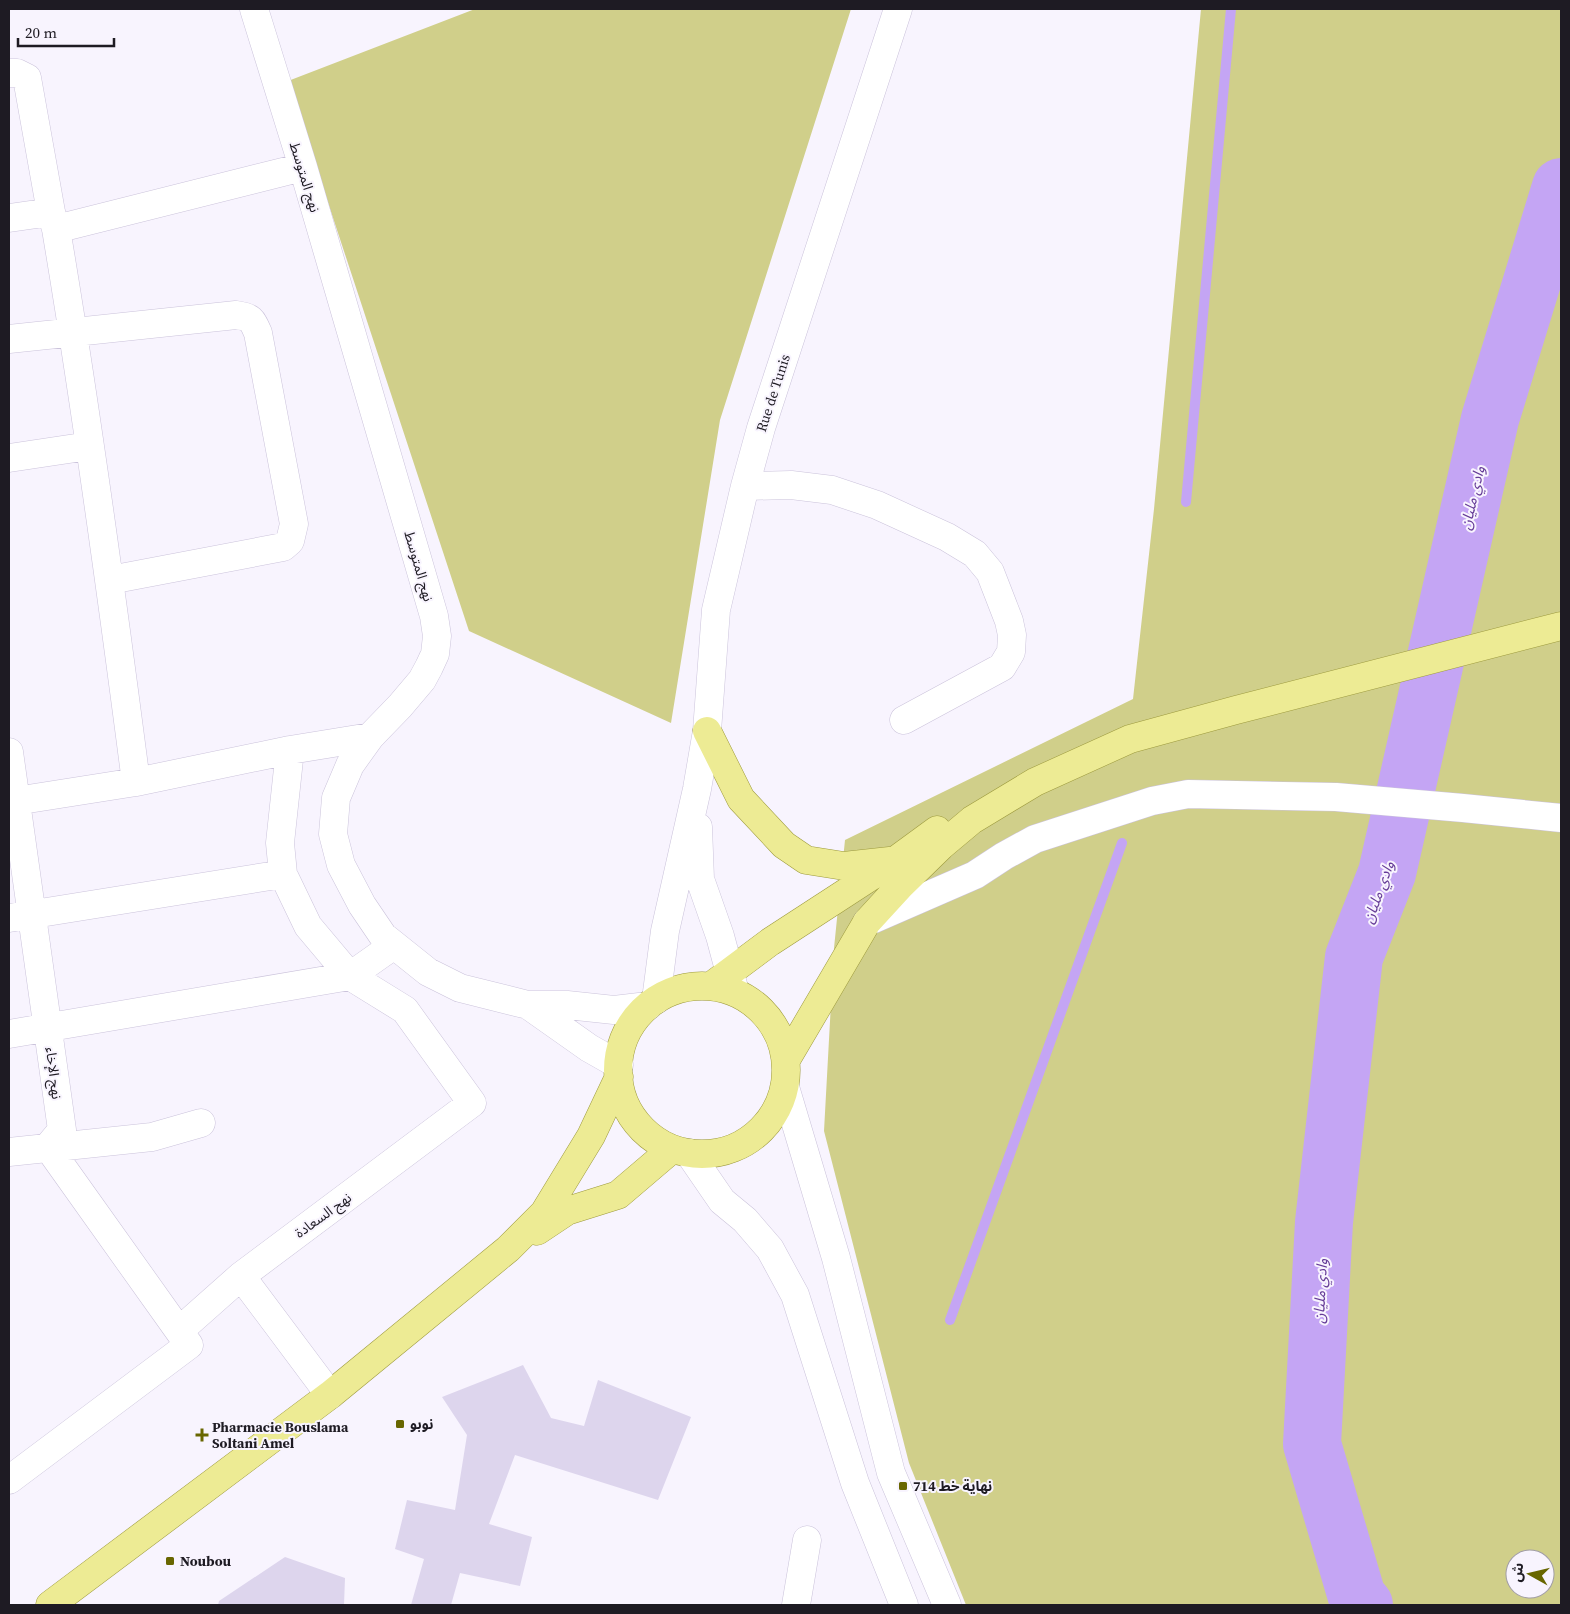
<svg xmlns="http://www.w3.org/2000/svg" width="1570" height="1614" viewBox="0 0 1570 1614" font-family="'Source Serif 4','Noto Sans Arabic',serif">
  <rect width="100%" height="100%" fill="#f8f4fe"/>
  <path fill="#d0cf8a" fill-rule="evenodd" d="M475,9H851L720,420L671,723L469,631L288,81Z
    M1201,9H1561V1605H966L909,1463L824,1131L834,948L845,840L1133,699L1154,509ZM1515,1559H1545V1589H1515Z"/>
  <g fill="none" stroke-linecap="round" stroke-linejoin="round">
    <path stroke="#c4a5f4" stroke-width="10" d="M1186,502L1231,9
      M950,1320L1122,843"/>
    <path stroke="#c4a5f4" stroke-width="58" d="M1364,1605L1357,1597L1312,1444L1324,1222L1354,957L1387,873L1490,419L1561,187"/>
  </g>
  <path fill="#ddd5ed" d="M523,1365L551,1418L584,1426L598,1380L691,1417L658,1500L515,1455L489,1524L532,1537L520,1586L460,1573L451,1605H411L424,1559L395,1549L407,1500L455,1510L467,1435L442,1397Z
    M285,1557L345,1578L344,1605H218L219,1601Z"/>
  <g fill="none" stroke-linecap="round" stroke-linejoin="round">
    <defs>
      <path id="minor" d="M254,9L303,167L434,616L437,636L435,654L429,667L422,680L400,706L370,737L350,765L336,798L333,834L341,865L362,905L383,936L428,972L460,988L528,1005H567L614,1010L648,1006
        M9,73H17L27,78L51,212L56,229C87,412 112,597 136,782
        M9,218L51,212
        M56,229L303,167
        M9,339L236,315C251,317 252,319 258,333L294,524L290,541L283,547L110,580
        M9,458L89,446
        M745,486L791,485L832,490L877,505L947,537L975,554L990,572L1009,621L1012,635L1011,652L1002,667L904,720
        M9,752L62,1130L48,1147L189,1345L9,1480
        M9,802L136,782L290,750L370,737
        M698,827L700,879L720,936L735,992
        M9,918L283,874
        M867,922L975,875L1004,856L1035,839L1152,801L1188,794L1336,797L1463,808L1561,818
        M656,1000L665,931L697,789L707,731L716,610L745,486L761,428L898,9
        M528,1005L589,1048L619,1065
        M9,1034L350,976L394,945
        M785,1087L836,1258L891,1473L947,1605
        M9,1152L152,1137L201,1123
        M689,1153L722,1201L745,1220L770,1249L795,1295L855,1483L904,1605
        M241,1276L330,1395
        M179,1331L241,1276L472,1103L405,1010L350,976L308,926L283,874L280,843L290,750
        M796,1605L807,1540"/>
      <path id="major" d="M707,731L741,799L784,845L806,860L844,866L890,861
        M711,986L770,942L896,860L937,830
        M618 1070a84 84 0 1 1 168 0a84 84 0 1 1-168 0Z
        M786,1060L867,922L900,886L941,846L972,820L1035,782L1130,739L1236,710L1561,626
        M537,1231L567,1211L618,1195L672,1149
        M50,1605L330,1395L508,1249L544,1213L591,1136L619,1077"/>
    </defs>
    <use href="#minor" stroke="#cbc3db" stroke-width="29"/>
    <use href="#major" stroke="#9d9a3e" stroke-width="29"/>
    <use href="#minor" stroke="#fff" stroke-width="28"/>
    <use href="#major" stroke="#edeb94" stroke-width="28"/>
  </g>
  <g fill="#686600" stroke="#f8f4fe" stroke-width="2">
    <rect x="395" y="1419" width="10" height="10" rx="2.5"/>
    <path d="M199.5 1427.5h5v5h5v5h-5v5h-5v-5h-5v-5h5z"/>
    <rect x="898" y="1481" width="10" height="10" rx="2.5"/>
    <rect x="165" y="1556" width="10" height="10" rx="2.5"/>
  </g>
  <g text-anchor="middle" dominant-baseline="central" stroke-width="4" stroke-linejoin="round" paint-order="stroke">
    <g font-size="14" fill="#1e1b23" stroke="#f8f4fe">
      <text transform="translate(305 177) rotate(73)">نهج المتوسط</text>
      <text transform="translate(773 393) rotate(-72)">Rue de Tunis</text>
      <text transform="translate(419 566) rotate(74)">نهج المتوسط</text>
      <text transform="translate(54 1073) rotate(83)">نهج الإخاء</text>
      <text transform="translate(323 1215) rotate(-36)">نهج السعادة</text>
    </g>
    <g font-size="14" font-weight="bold" fill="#1e1b23" stroke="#f8f4fe" text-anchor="start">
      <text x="410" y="1424">نوبو</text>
      <text x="212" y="1427">Pharmacie Bouslama<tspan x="212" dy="16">Soltani Amel</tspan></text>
      <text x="913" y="1486">نهاية خط 714</text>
      <text x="180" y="1561">Noubou</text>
    </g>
    <g font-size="15" font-style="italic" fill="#653c97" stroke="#f8f4fe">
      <text transform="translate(1472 498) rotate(-77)">وادي مليان</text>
      <text transform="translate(1378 892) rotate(-70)">وادي مليان</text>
      <text transform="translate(1320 1291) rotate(-87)">وادي مليان</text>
    </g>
  </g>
  <rect width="1570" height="1614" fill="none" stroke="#1e1b23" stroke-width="20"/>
  <g transform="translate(1530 1574) rotate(278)"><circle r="24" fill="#f8f4fe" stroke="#a19da6"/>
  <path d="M0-4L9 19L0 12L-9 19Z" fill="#686600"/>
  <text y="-8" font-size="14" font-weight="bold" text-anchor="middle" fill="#1e1b23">ش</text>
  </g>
  <path d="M18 38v8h96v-8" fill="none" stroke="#1e1b23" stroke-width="2.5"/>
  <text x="25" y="38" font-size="15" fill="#1e1b23" stroke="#f8f4fe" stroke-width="4" paint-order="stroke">20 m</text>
</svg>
